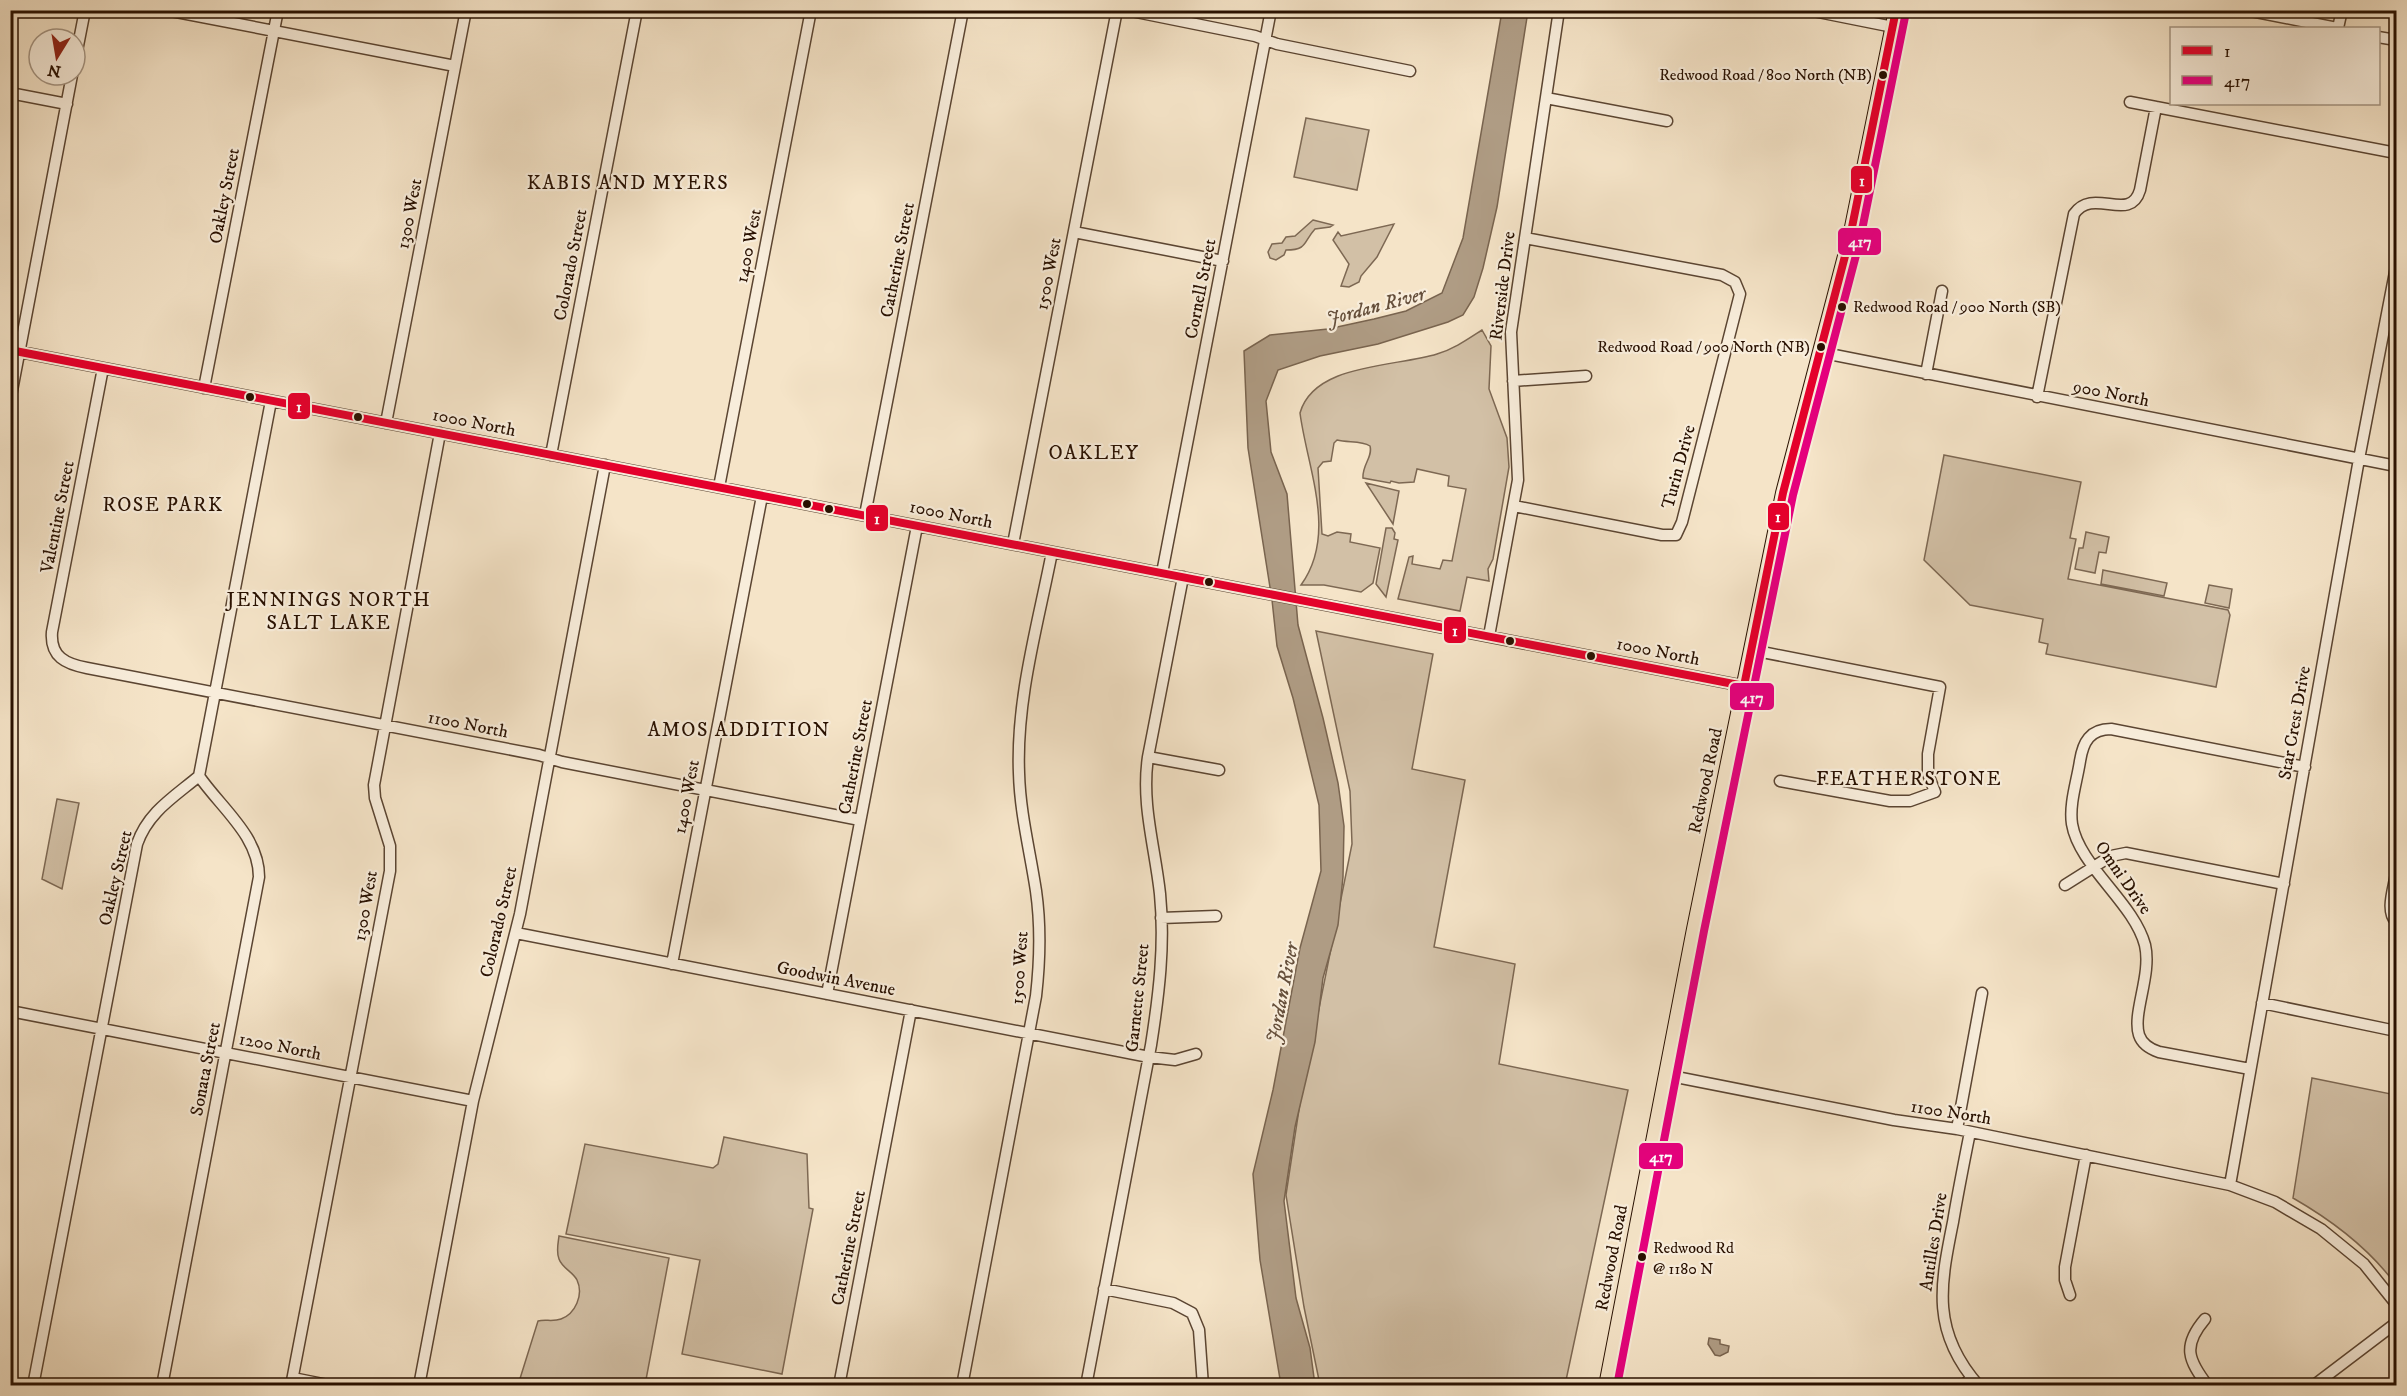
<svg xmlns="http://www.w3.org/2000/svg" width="2407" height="1396" viewBox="0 0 2407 1396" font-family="'IM FELL DW Pica',serif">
  <rect width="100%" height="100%" fill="#f5e4c8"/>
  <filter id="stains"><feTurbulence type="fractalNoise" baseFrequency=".00333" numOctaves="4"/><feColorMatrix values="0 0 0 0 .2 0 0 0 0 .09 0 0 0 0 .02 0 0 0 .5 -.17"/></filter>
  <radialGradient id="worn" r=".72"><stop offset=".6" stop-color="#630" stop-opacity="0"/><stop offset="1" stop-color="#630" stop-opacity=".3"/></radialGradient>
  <path fill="#d2c0a6" stroke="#7d6853" stroke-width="1.5" d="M1306,118L1369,130L1357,190L1294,177Z
    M1313,220L1333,225L1330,227L1315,229C1303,242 1308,250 1286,250L1284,255L1276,260L1270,258L1268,252L1272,244L1282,243L1286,237L1295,236Z
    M1394,224L1377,257L1361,276L1359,282L1349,287L1341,286L1349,264L1333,240L1338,232L1341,236Z
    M1482,330L1491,346L1489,389L1507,438L1509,467L1493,559L1488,569L1489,581L1467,577L1460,611L1398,599L1409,557L1413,556L1412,564L1440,569L1443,560L1452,561L1466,489L1448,486L1449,476L1417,469L1414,482L1399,483L1391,481L1390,483L1363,478C1362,465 1373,457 1370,446C1361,440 1348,443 1337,440L1334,443L1331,461L1323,462L1318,468L1322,534L1328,536L1337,532L1351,534L1350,542L1380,548L1373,583L1361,592L1324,585H1301C1338,534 1307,468 1300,413C1314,363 1396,367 1437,354C1454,349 1468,339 1482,330Z
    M1944,455L2081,482L2070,538L2076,539L2068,579L2228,610L2230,615L2216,687L2046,654L2048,644L2039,642L2043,619L1970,605L1924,560Z
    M1366,483L1399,491L1393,524Z
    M1386,528H1392L1395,533L1394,539L1398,540L1386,597L1376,584Z
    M2086,532L2109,537L2106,553L2099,552L2095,573L2075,569L2079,548H2083Z
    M2103,570L2167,583L2164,596L2101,584Z
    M2209,585L2232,589L2229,608L2205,603Z
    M1316,631L1433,654L1412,769L1465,780L1434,947L1515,964L1499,1064L1628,1090L1565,1385H1320L1304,1307L1286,1195L1300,1103L1352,844L1350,791Z
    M57,799L79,803L62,889L42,879Z
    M2312,1078L2396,1095V1285C2369,1248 2333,1221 2293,1198Z
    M724,1137L807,1154L809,1208L813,1209L782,1374L682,1354L700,1260L566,1234L585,1144L713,1168L718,1164Z
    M559,1236L669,1258L645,1385H518L538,1321C545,1319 553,1322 561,1319C575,1314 584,1295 577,1280C573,1272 562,1268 559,1259C556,1252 558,1244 559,1236Z"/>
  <path fill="#af9c84" stroke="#79644f" stroke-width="1.5" d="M1502,11H1528L1497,207L1483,268L1474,297L1463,315L1448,322L1378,344L1320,356L1278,370L1266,401L1271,452L1287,494L1298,625L1323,718L1338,783L1344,826L1343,877L1338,925L1323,978L1315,1042L1295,1127L1284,1201L1296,1298L1310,1348L1315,1385H1281L1260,1260L1253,1174L1273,1090L1300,948L1321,871L1319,805L1293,698L1277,646L1272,600L1248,448L1244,351L1270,335L1328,329L1374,319L1406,311L1442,293L1463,238Z
    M1709,1338L1720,1340V1344L1729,1346L1728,1352L1720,1356L1715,1355L1708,1344Z"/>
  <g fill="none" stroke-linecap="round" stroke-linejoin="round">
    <defs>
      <path id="minor" d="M166,10L455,66
        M1126,10L1255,36L1277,44L1410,71
        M1808,10L1893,27
        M2246,10L2337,28
        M2338,28L2342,10
        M2378,37L2396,40
        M75,61L85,10
        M10,93L67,104
        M1546,98L1667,121
        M2130,102L2396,153
        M1074,232L1223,261
        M10,350L1744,686
        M1819,352L2396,466
        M103,368L52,632C50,657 66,664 87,668L539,755L562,762L860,820
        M1926,374L1942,291
        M1513,381L1586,376
        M204,388L278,10
        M2037,397L2074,214C2093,186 2130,224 2140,190L2156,107
        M10,401L72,75
        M386,423L466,10
        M551,455L637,10
        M719,487L811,10
        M1514,506L1662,535H1676L1682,522L1740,294L1735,282L1722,275L1525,238
        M865,515L963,10
        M1013,544L1117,10
        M1162,573L1271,10
        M1489,636L1518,480L1511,332L1559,10
        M1752,650L1940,687L1928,754V774L1935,792L1910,801H1890L1780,781
        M1148,757L1219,770
        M2396,873C2394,888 2385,911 2396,922
        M2065,885L2111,856L2126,853L2284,884
        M1161,918L1216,916
        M516,933L1149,1057L1175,1060L1196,1054
        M672,964L762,496
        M827,994L917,526
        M2262,1003L2396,1031
        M10,1011L473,1101
        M2250,1069L2159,1052C2150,1049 2142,1044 2139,1035C2132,1013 2152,975 2145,945C2134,903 2079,866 2072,824C2069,804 2077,781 2080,761C2083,742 2090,729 2111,729L2305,767
        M1666,1075L1894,1120L1957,1129L2230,1185L2275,1202L2321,1229L2364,1264L2396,1304
        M1957,1129L1982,993
        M1970,1132C1964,1162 1958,1192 1953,1222C1940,1286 1931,1332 1979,1386
        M2230,1185L2359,459L2396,267
        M1104,1289L1173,1303L1192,1313L1199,1330L1203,1386
        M2070,1295L2065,1280V1267L2086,1155
        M2205,1319C2182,1346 2188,1360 2208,1386
        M293,1378L333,1386
        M33,1386L137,844C148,812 174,797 199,776L271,401
        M162,1386L259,877C259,836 221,808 199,776
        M291,1386L390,871V846L375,798L374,785L440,433
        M419,1386L473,1101L520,914L605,465
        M839,1386L911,1010
        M962,1386L1036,996C1040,961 1041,926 1036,891C1030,851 1020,813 1019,773C1016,699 1038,624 1052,552
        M1086,1386L1151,1045C1159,994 1165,945 1160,894C1155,847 1141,804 1148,757L1183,577
        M1962,1386L1972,1378
        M2313,1386L2396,1323"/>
      <path id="major" d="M1606,1386L1694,929L1783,493L1850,237L1896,10"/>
    </defs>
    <use href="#minor" stroke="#5b4532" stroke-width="13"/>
    <use href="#major" stroke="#281000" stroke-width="16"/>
    <use href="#minor" stroke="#f8eddb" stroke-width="10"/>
    <use href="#major" stroke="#f5e4c8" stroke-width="14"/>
    <defs>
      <path id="bus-1" d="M10,350L1744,686
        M1744,686L1783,493L1850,237L1896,10"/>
      <path id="bus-2" d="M1617,1386L1704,931L1793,495L1860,240L1906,12"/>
    </defs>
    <use href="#bus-1" stroke="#f8eddb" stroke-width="12"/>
    <use href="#bus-2" stroke="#f8eddb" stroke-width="12"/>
    <use href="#bus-1" stroke="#e4002b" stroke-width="8"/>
    <use href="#bus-2" stroke="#e5007d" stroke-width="8"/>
  </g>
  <g fill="#281000" stroke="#f8eddb" stroke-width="2">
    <circle cx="1883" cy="75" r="5"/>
    <circle cx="1842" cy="307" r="5"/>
    <circle cx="1821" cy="347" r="5"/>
    <circle cx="250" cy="397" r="5"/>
    <circle cx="358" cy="417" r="5"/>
    <circle cx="807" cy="504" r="5"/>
    <circle cx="829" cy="509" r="5"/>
    <circle cx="1209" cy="582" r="5"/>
    <circle cx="1510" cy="641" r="5"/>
    <circle cx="1591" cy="656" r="5"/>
    <circle cx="1642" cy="1257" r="5"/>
  </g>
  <g text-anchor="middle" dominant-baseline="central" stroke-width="4.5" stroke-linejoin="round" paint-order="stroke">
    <g font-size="16" fill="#281000" stroke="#f8eddb" text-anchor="end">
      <text x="1872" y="75">Redwood Road / 800 North (NB)</text>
      <text x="1853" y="307" text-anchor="start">Redwood Road / 900 North (SB)</text>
      <text x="1810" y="347">Redwood Road / 900 North (NB)</text>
      <text x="1653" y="1248" text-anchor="start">Redwood Rd<tspan x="1653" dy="21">@ 1180 N</tspan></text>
    </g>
    <g font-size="18" fill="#281000" stroke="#f8eddb">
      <text transform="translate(225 196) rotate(-79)">Oakley Street</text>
      <text transform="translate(410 214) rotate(-79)">1300 West</text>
      <text transform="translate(749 246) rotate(-79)">1400 West</text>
      <text transform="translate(898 260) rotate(-79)">Catherine Street</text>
      <text transform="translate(571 265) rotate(-79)">Colorado Street</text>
      <text transform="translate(1049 274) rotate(-79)">1500 West</text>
      <text transform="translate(1503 286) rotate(-83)">Riverside Drive</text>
      <text transform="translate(1201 289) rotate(-79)">Cornell Street</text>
      <text transform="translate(2111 394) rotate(11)">900 North</text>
      <text transform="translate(474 423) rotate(11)">1000 North</text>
      <text transform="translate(1679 467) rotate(-75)">Turin Drive</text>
      <text transform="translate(951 515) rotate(11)">1000 North</text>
      <text transform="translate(58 517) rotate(-79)">Valentine Street</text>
      <text transform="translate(1658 652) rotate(11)">1000 North</text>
      <text transform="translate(2295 723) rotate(-80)">Star Crest Drive</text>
      <text transform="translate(468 725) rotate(11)">1100 North</text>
      <text transform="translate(856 757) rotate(-79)">Catherine Street</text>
      <text transform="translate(1706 781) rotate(-78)">Redwood Road</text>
      <text transform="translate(687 797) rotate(-79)">1400 West</text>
      <text transform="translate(116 878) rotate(-77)">Oakley Street</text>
      <text transform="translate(2123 878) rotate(55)">Omni Drive</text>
      <text transform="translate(366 906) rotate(-80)">1300 West</text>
      <text transform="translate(499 922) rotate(-77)">Colorado Street</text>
      <text transform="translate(1020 968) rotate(-86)">1500 West</text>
      <text transform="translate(836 979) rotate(11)">Goodwin Avenue</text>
      <text transform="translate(1138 998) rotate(-84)">Garnette Street</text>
      <text transform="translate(280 1047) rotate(11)">1200 North</text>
      <text transform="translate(206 1069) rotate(-79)">Sonata Street</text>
      <text transform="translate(1951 1113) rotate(9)">1100 North</text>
      <text transform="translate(1934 1242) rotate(-81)">Antilles Drive</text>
      <text transform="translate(849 1248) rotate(-79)">Catherine Street</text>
      <text transform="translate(1612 1258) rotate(-79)">Redwood Road</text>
    </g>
    <g font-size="20" letter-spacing="1.5" fill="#281000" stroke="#f8eddb">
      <text x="628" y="183">KABIS AND MYERS</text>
      <text x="1094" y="453">OAKLEY</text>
      <text x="163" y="505">ROSE PARK</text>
      <text x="329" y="600">JENNINGS NORTH<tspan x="329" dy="23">SALT LAKE</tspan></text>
      <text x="739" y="730">AMOS ADDITION</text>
      <text x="1909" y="779">FEATHERSTONE</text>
    </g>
    <g font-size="20" font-style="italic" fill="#654f3b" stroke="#f8eddb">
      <text transform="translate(1376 307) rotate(-15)">Jordan River</text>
      <text transform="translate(1283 993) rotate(-79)">Jordan River</text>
    </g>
  </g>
  <g stroke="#f8eddb" stroke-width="2">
    <rect x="1850" y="165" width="23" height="29" rx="6" fill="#e4002b"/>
    <rect x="1837" y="227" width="45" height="29" rx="6" fill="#e5007d"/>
    <rect x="287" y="392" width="24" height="28" rx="6" fill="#e4002b"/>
    <rect x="1767" y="502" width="23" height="29" rx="6" fill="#e4002b"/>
    <rect x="865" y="504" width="24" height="28" rx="6" fill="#e4002b"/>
    <rect x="1443" y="616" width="24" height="28" rx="6" fill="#e4002b"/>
    <rect x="1729" y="682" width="46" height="29" rx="6" fill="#e5007d"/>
    <rect x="1638" y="1142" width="46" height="28" rx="6" fill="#e5007d"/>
  </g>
  <g font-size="16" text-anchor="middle" font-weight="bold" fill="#fff">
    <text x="1862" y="186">1</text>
    <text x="1860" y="247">417</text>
    <text x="299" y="412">1</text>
    <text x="1778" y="522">1</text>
    <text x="877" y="524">1</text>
    <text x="1455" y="636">1</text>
    <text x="1752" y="703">417</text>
    <text x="1661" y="1162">417</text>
  </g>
  <rect width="2407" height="1396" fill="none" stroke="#f5e4c8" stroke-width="36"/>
  <rect x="12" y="12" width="2383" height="1372" fill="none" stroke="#281000" stroke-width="3"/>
  <rect x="18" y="18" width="2371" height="1360" fill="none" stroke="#281000" stroke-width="1.5"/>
  <rect x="2170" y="27" width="210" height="78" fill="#f8eddb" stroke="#a59583" stroke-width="1.5"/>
  <rect x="2182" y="46" width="30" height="9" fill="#e4002b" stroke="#a59583" stroke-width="1.5"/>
  <text x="2224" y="57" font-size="18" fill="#281000">1</text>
  <rect x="2182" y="76" width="30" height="9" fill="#e5007d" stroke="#a59583" stroke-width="1.5"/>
  <text x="2224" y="87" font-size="18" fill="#281000">417</text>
  <g transform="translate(57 57) rotate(191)"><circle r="28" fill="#f8eddb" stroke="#a59583" stroke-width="1.5"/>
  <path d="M0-4.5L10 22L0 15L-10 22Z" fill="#8f2418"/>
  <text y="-9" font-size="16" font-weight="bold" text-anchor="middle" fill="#281000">N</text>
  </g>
  <rect width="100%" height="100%" filter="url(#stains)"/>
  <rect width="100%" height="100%" fill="url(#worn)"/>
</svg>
